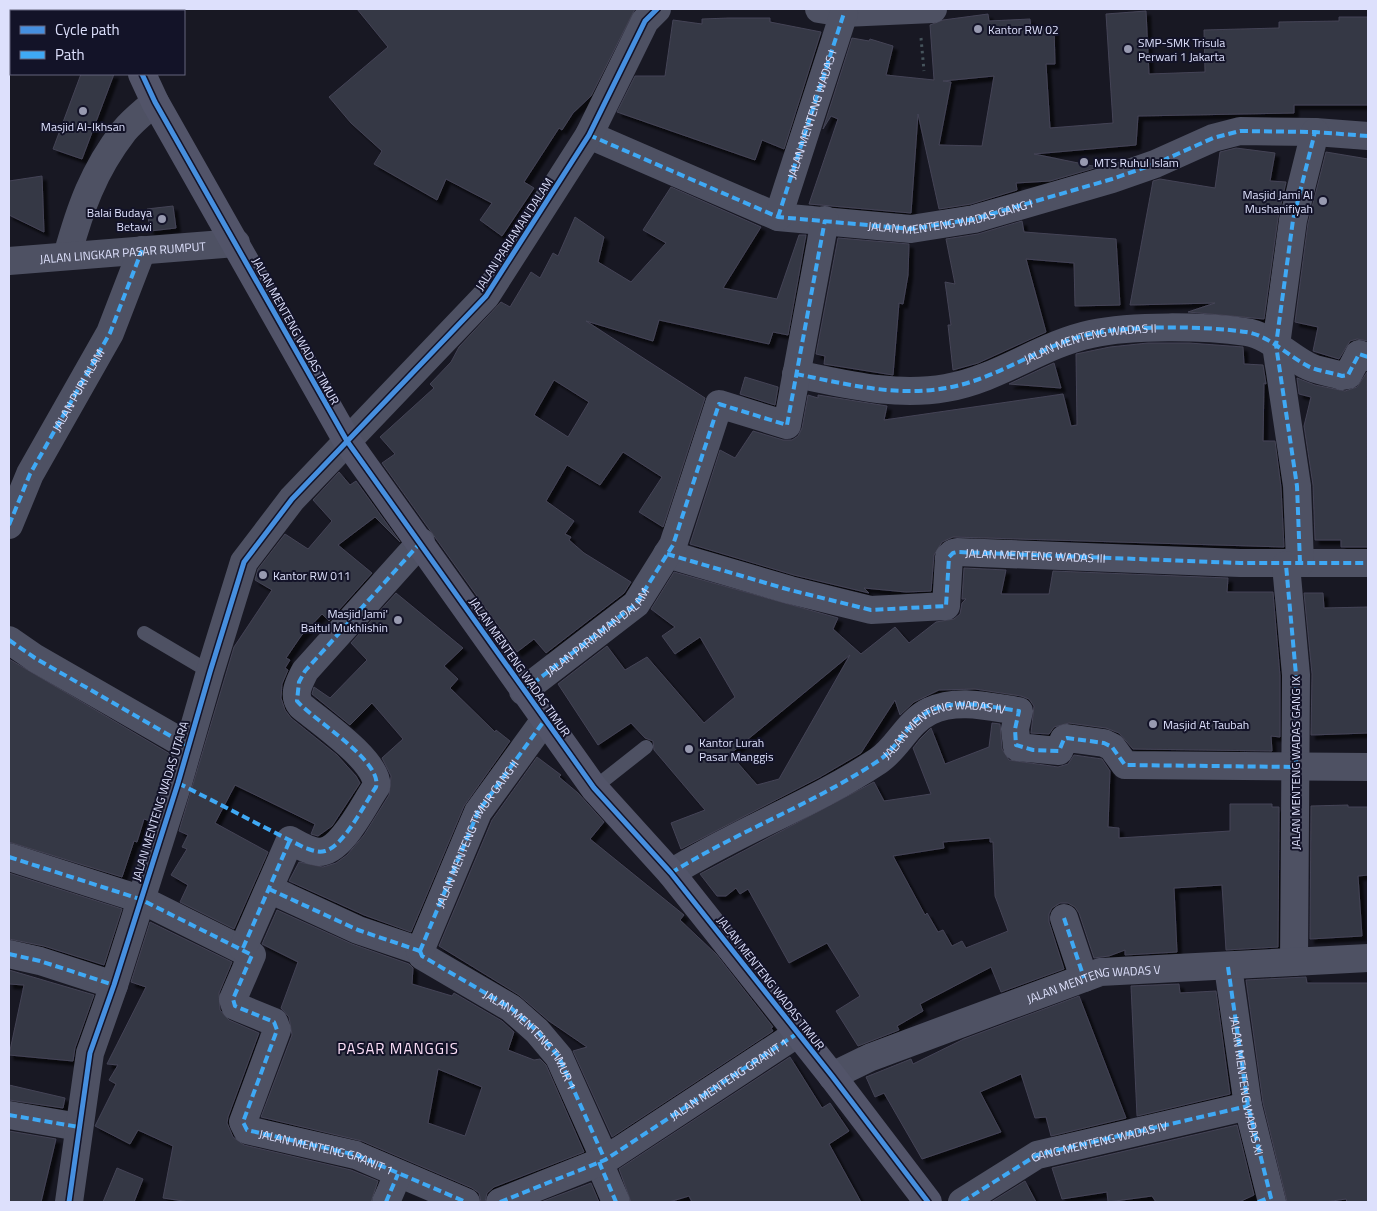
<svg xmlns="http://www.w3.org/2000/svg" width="1377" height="1211" viewBox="0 0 1377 1211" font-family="'Titillium Web',sans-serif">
  <defs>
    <filter id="shadow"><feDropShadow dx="4.5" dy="4.5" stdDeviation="1" flood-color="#0009"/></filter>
  </defs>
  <rect width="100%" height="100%" fill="#181823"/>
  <path fill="#363744" stroke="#444456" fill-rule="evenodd" filter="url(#shadow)" d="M357,9H635L591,96L573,113L562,130L559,128L524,182L534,188L502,236L480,220L492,203L446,179L437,200L374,164L382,151L351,123L329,97L388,47Z
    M1146,11L1149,74L1205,72L1204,30L1279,28V22L1339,21V17H1368V105H1294V113L1138,116L1136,145L1034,154L1098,167L1050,181L1016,183L1017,190L971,204L939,209L918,114L911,213L809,204L838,119L831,116L823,129L852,38L869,41L870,39L893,46L886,75L934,80L930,25L943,20L988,14L989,21L1030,19L1031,28L1054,27L1055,64H1046L1050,128L1113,123L1106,14ZM994,76L982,146L939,145L951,82L943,81Z
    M729,18H770V22L821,32L784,149L762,140L755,160L617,112L635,76H665L673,20L702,24V19Z
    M81,74H114L82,159L53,149Z
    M1236,148L1275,153L1270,181L1286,182L1278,218L1264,319L1188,312L1215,303L1130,305L1153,181L1160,179L1215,188L1220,152Z
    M1326,152L1368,159V341L1357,339L1350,341L1339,359L1313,351L1318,327L1295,322L1308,223Z
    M42,176L44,232L9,215V181Z
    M671,187L761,227L723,288L777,299L799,235H806L788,335L773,332L769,344L659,320L653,341L586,321L705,398L663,527L639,512L662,477L623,452L600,485L567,465L546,501L574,521L565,534L571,537L569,540L584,553L631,582L624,593L546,653L534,639L517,652L382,463L395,454L380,437L434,388L430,384L451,362L459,347L501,302L510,307L531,272L540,278L553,253L558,256L575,217L604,237L598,262L631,282L666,243L643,230ZM554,380L589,402L568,437L534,415Z
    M173,206L176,228L150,231L147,209Z
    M1022,221L1024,232L1116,239L1120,305L1075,306L1074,263L1026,259L1046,332L978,363L953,370L948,325H951L945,282L955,284L946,239L978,234Z
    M838,238L909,244L908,275L903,304L899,303L893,375L824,364L825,356L816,354Z
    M1148,343H1189L1243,347L1244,364L1263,365L1266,384L1264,383L1263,441H1275L1281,487L1284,547L953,537L942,542L934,555L931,591L906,592L864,588L869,593L794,575L690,544L720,450L735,458L753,431L783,440H792L798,436L802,428L808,395L818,398V395L887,406L884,420L1063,394L1071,426L1077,425L1076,354L1110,347Z
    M1054,363L1061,388L1009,384L1043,368Z
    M1367,372L1368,547H1341V540H1315L1313,485L1304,426L1311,397L1299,394L1297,378L1315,385L1345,391L1357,387Z
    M745,377L778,387L775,405L740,394Z
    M339,472L350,485L356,481L400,542L375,517L338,545L372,573L329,621L322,614L301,636L286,658L290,660L285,668L288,670L282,684L281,698L285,710L291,718L337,755L356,776L360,783L332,826L318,836L311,834L315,824L235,785L215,823L268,852L234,929L180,902L188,885L171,875L187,849L182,847L188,835L179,831L234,647L272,590L255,580L258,569L285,534L308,549L332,521L313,500Z
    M964,568L1006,570L1001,594H1049L1053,571L1228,578L1227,592H1273L1280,676V737L1271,736L1272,751L1133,749L1119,733L1106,728L1069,723L1054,727L1049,734L1031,733L1034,706L1029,699L1021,696L975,689L939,690L914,702L900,715L895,700L861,753L820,777L681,849L671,823L705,810L654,750L653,741L645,738L631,723L598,745L558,684L607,646L625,670L647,657L704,723L735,697L700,637L675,654L662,636L675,627L651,609L674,572L838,618L833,629L861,654L895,627L909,643L936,622L954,619L960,614L962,603L966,599H962ZM850,655L779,779L757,785L730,754Z
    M396,593L463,648L444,666L458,679L450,688L495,732L496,730L510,741L464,806L411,932L364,915L289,881L299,862L323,867L336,863L347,855L364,835L389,795L391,776L382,758L403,739L372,703L350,725L312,694L314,687L330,698L367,660L351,643Z
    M1304,593H1323L1324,608L1368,607V733L1311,735L1312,674Z
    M9,659L170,754L150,821L144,819L137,842L134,841L122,877L9,842Z
    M992,723L1000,724L1002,749L1009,760L1058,767L1068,764L1074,755L1102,759L1110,771L1108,827L1119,828V838L1230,831V804H1272V807H1279L1278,947L1226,950L1222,885L1174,888L1177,952L1125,955V950L1109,956L1094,958L1079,913L1075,907L1068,903H1060L1052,908L1049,914V922L1064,969L1001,992L991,967L920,1004L923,1011L897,1026L899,1030L858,1046L836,1011L860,996L827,943L789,963L748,889L740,894L736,888L726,896H717L700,874L874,782L884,801L931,794L913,748L920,739L931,728L945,764L989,747ZM990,838V842H993L995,896L1008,931L966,948L962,941L952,946L943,930L938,932L927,913L925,915L893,856L944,848L943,842Z
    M537,757L561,775L559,777L578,793L604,822L590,839L684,915L680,920L716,954L773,1027L771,1028L773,1031L612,1137L573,1051L587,1047L549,1021L519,995L439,946L492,820Z
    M1348,805V807H1368V875L1358,876L1362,936L1310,939L1311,806Z
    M9,873L122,909L104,965L44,946L9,939Z
    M277,910L352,944L409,964L413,968L412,984L452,996L454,993L502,1021L514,1032L508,1050L534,1060L540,1059L546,1065L584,1152L494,1187L487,1193L485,1202H481L479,1193L472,1188L362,1141L261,1117L292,1035L289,1017L281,1008L298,962L262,944ZM438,1069L482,1087L465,1136L428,1123Z
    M150,922L232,962L219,993L220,1010L229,1020L259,1033L228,1117L227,1123L233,1137L244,1145L351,1170L378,1181L371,1202H190L163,1198L173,1146L138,1130L130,1144L95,1126L116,1084L109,1080L118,1065L107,1064L146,987L131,982Z
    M9,970L94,995L75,1048L73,1061L9,1055L24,985L9,984Z
    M1306,977L1307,983H1368V1202H1347L1346,1199L1325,1202H1287L1263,1103L1246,980Z
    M1179,984L1180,993L1216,991L1230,1094L1137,1116L1131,986Z
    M1079,996L1126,1118L1051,1136L1046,1117L1035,1118L1021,1074L980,1092L1001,1132L922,1159L884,1093L875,1097L866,1077L911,1059L913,1064L964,1039Z
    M790,1057L822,1108L830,1103L849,1131L829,1144L861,1202H692L689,1196L669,1202H631L619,1169Z
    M9,1085L65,1098L63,1108L9,1100Z
    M1237,1125L1254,1195L1239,1202H1156L1152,1196L1108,1202L1107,1192L1062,1199L1052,1168Z
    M9,1131L56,1139L41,1202H9Z
    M117,1168L143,1179L134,1202H103Z
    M1025,1181L1036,1202H991Z
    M591,1183L599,1202H541Z"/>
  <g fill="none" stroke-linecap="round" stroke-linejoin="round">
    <path stroke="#46545c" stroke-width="3" stroke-dasharray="2.5 4" stroke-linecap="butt" d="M921,38L924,71"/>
    <path stroke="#4e5163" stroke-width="14" d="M144,633L210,672
      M594,788L646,747"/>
    <g stroke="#4e5163" stroke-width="28">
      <path d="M819,9L844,13L933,9"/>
      <path id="s1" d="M589,135L778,217L911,229L974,219L1112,179L1155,164L1213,138L1240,131L1315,132L1368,136"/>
      <path d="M778,217L844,13"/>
      <path d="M67,256C80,209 93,171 124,131C133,120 145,111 155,102"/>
      <path id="s2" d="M9,261L236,243"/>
      <path d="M796,374C846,384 895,397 946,388C999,379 1040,345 1091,334C1132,325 1205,326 1246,332C1268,335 1287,355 1306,365C1316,371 1331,372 1342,376L1348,375L1359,354L1368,357"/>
      <path id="s3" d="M9,525L30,474L110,333L142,250"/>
      <path d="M667,554L790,590L871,610L946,606L949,557L953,553L957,552L1240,563H1368"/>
      <path d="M1300,563L1297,486L1276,345L1293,220L1315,132"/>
      <path d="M1286,565L1296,675L1294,962"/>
      <path d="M9,640L35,658L188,746"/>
      <path d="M523,691L636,604L673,545L719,404L787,425L825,220"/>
      <path d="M9,857L140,899L252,955L233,999L235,1006L274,1022L277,1030L243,1122L247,1130L356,1155L466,1202"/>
      <path d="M671,873C738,831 813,804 878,761C898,748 907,722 930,711C958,698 990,707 1019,711L1015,729L1017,747L1059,751L1064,739L1067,738L1104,743L1112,747L1125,765L1368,767"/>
      <path d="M269,889L358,930L420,951"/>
      <path d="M1064,918L1084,978"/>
      <path d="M243,948L290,840C299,845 308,851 319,852C342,852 364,804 376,787C382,764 318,720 301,706C292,695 299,683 305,671L421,542"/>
      <path id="s4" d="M420,951L422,956L511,1008L537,1031L559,1057L605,1160"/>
      <path id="s5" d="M420,951L478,812L544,721"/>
      <path d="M9,954L40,961L114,985"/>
      <path d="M1228,967L1248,1106L1272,1202"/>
      <path id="s6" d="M832,1076L871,1057L1100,972L1368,958"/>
      <path d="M9,1115L79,1127"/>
      <path d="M599,1162L616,1202"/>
      <path d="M69,1202L90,1053L114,985L178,783L210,672L244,562L292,499L486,296L589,135L645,21L657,9"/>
      <path d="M386,1202L398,1174"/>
      <path d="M500,1202L605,1160L798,1033"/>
      <path d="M962,1202L1037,1155L1248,1106"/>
    </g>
    <path stroke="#525469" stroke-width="28" d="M123,9V11
      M142,74L155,102L347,441L594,788L671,873L832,1076L928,1202"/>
    <g stroke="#3fa9f5" stroke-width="4" stroke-dasharray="8 4" stroke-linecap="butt">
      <path d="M589,135L778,217L911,229L974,219L1112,179L1155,164L1213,138L1240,131L1315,132L1368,136"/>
      <path id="s7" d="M778,217L844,13"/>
      <path id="s8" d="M796,374C846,384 895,397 946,388C999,379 1040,345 1091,334C1132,325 1205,326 1246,332C1268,335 1287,355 1306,365C1316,371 1331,372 1342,376L1348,375L1359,354L1368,357"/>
      <path d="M9,525L30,474L110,333L142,250"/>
      <path id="s9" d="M667,554L790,590L871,610L946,606L949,557L953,553L957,552L1240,563H1368"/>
      <path d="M1300,563L1297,486L1276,345L1293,220L1315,132"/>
      <path d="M9,640L35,658L188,746"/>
      <path id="s10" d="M523,691L636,604L673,545L719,404L787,425L825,220"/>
      <path d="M178,783L305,848C312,850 318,853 325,851C344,846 365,803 376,787C383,761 313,720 297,701L299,682L305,671L421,542"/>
      <path id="s11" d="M9,857L140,899L252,955L233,999L235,1006L274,1022L277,1030L243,1122L247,1130L356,1155L466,1202"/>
      <path id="s12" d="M671,873C738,831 813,804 878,761C898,748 907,722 930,711C958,698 990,707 1019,711L1015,729L1016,745L1033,750L1059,751L1064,739L1067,738L1104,743L1112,747L1125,765L1296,767V675L1286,565"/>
      <path d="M269,889L358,930L420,951"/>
      <path d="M1064,918L1084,978"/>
      <path d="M243,948L290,840"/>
      <path d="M420,951L422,956L511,1008L537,1031L559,1057L605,1160"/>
      <path d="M420,951L478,812L544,721"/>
      <path d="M9,954L40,961L114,985"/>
      <path id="s13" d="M1228,967L1248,1106L1272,1202"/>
      <path d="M9,1115L79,1127"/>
      <path d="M599,1162L616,1202"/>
      <path d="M386,1202L398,1174"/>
      <path id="s14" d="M500,1202L605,1160L798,1033"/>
      <path id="s15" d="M962,1202L1037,1155L1248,1106"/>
      <path d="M1258,1202L1271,1197"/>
    </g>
    <defs>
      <path id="cycleway" d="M142,74L155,102L347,441L594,788L671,873L832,1076L928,1202
        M69,1202L90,1053L114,985L178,783L210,672L244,562L292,499L486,296L589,135L645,21L657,9"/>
    </defs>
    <use href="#cycleway" stroke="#131328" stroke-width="8"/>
    <use href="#cycleway" stroke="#468fdf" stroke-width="5"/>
  </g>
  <g fill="#989ab0" stroke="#131328" stroke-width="2">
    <circle cx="978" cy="29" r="5"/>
    <circle cx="1128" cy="49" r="5"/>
    <circle cx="83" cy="111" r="5"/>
    <circle cx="1084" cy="162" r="5"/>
    <circle cx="1323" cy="201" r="5"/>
    <circle cx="162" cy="219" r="5"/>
    <circle cx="263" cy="575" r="5"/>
    <circle cx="398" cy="620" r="5"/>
    <circle cx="1153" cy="724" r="5"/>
    <circle cx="689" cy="749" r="5"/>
  </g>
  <g text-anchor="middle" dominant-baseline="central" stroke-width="4" stroke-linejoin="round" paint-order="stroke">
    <g font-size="12" fill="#dde0fc" stroke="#131328" text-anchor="start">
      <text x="988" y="29">Kantor RW 02</text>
      <text x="1138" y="42">SMP-SMK Trisula<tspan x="1138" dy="14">Perwari 1 Jakarta</tspan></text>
      <text x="83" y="126" text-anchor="middle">Masjid Al-Ikhsan</text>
      <text x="1094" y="162">MTS Ruhul Islam</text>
      <text x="1313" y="194" text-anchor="end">Masjid Jami Al<tspan x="1313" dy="14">Mushanifiyah</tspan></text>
      <text x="152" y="212" text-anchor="end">Balai Budaya<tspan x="152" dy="14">Betawi</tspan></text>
      <text x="273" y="575">Kantor RW 011</text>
      <text x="388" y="613" text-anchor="end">Masjid Jami'<tspan x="388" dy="14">Baitul Mukhlishin</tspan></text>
      <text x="1163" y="724">Masjid At Taubah</text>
      <text x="699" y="742">Kantor Lurah<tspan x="699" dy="14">Pasar Manggis</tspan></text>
    </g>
    <g font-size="12" fill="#dde0fc" stroke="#131328">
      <text stroke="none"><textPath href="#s7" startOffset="108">JALAN MENTENG WADAS I</textPath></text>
      <text stroke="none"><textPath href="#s1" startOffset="380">JALAN MENTENG WADAS GANG I</textPath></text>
      <text transform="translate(514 234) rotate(-57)">JALAN PARIAMAN DALAM</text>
      <text stroke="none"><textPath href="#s2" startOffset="114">JALAN LINGKAR PASAR RUMPUT</textPath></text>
      <text transform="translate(296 331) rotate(61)">JALAN MENTENG WADAS TIMUR</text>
      <text stroke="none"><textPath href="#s8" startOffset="304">JALAN MENTENG WADAS II</textPath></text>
      <text stroke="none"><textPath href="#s3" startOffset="152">JALAN PURI ALAM</textPath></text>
      <text stroke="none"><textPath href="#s9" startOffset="424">JALAN MENTENG WADAS III</textPath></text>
      <text stroke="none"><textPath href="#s10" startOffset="95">JALAN PARIAMAN DALAM</textPath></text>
      <text transform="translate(520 667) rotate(55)">JALAN MENTENG WADAS TIMUR</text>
      <text stroke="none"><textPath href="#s12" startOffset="314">JALAN MENTENG WADAS IV</textPath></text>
      <text transform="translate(1295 763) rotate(-90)">JALAN MENTENG WADAS GANG IX</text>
      <text transform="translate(160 801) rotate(-73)">JALAN MENTENG WADAS UTARA</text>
      <text stroke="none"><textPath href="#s5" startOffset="131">JALAN MENTENG TIMUR GANG II</textPath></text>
      <text transform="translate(771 983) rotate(52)">JALAN MENTENG WADAS TIMUR</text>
      <text stroke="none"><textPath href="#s6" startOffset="279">JALAN MENTENG WADAS V</textPath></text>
      <text stroke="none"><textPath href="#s4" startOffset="145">JALAN MENTENG TIMUR 1</textPath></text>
      <text stroke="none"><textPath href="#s14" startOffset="261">JALAN MENTENG GRANIT 1</textPath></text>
      <text stroke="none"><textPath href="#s13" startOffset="120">JALAN MENTENG WADAS XI</textPath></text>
      <text stroke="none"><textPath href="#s15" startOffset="152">GANG MENTENG WADAS IV</textPath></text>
      <text stroke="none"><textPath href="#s11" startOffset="558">JALAN MENTENG GRANIT 1</textPath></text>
    </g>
    <g font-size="15" letter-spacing="1" fill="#fcdff7" stroke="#131328">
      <text x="398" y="1048">PASAR MANGGIS</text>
    </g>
  </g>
  <rect width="1377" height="1211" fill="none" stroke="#dde0fc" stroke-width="20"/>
  <rect x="10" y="10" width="175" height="65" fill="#131328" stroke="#64657d"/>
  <rect x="20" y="26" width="25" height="8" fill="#468fdf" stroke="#64657d"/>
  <text x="55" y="35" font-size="15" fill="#dde0fc">Cycle path</text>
  <rect x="20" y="51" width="25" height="8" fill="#3fa9f5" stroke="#64657d"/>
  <text x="55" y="60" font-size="15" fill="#dde0fc">Path</text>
</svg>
